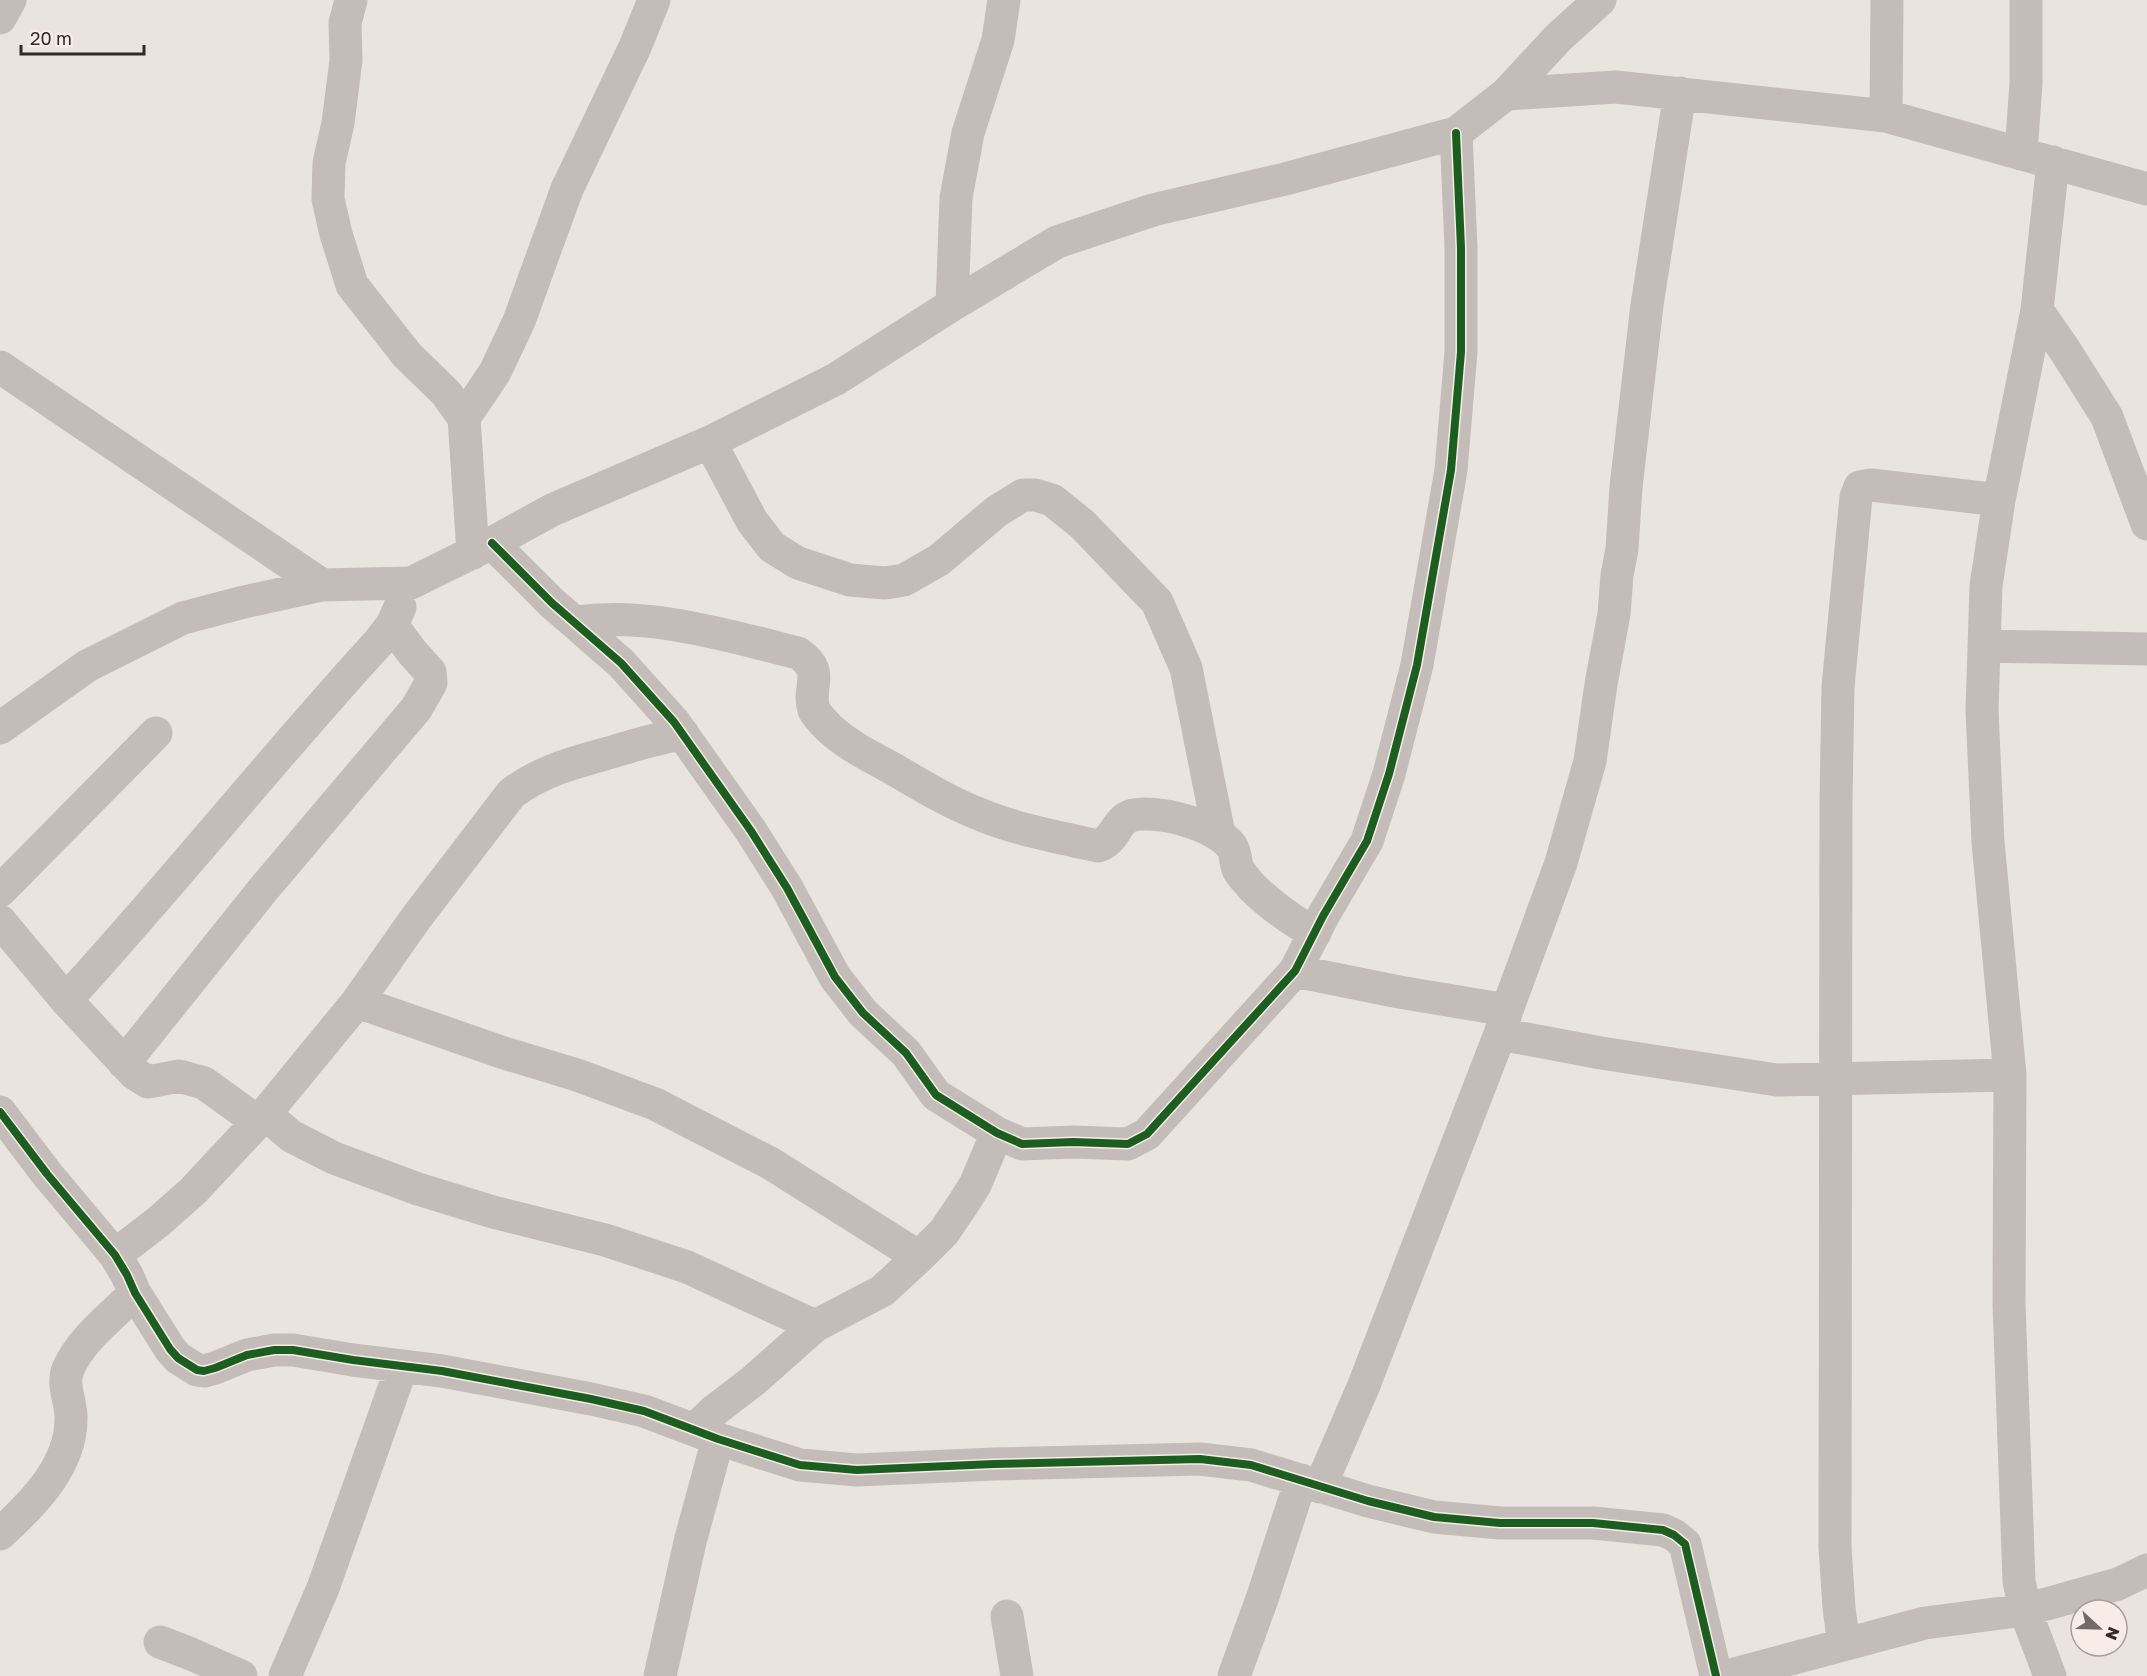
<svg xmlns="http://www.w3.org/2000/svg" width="2147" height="1676" viewBox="0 0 2147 1676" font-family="'Golos Text',sans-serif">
  <rect width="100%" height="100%" fill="#eae4df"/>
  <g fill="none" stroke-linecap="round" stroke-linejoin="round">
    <path stroke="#c4bcb8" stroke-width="33" d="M351,0L345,23L346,60L338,123L329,163L328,199L336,234L352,285L407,355L446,393L464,418L473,553
      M0,18L10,0
      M1506,94L1616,87L1886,116L2147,189
      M1886,116L1887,0
      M2021,154L2026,83V0
      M952,305L956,198L968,133L998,40L1004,0
      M2037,310L2066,352L2107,417L2147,524
      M0,367L322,585
      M464,418L495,372L519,321L567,189L635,47L654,0
      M710,442L752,521L772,547L798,563L850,580L885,583L904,580L939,560L997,511L1023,495H1035L1052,500L1082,524L1157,602L1186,668L1219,834
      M492,543L552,603L621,663L674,722L751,831L787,888L835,977L863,1013L906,1053L936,1095L997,1133L1022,1144L1073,1142L1128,1144L1147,1134L1295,971L1323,916L1367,841L1389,774L1417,665L1451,470L1461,352V248L1456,133
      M576,622C650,612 726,635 798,653C827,672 806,688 814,710C817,716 824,723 829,728C846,744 869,756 890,767C919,784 948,802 979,814C1014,829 1061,838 1098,846C1115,841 1116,821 1130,816C1155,808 1217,825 1232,847C1236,853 1235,862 1238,869C1241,875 1248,882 1252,887C1268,903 1295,923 1315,933
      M1985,646L2147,649
      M0,728L87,666L183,618L244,602L322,585L411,583L492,543L552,510L710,442L836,379L952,305L1057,242L1153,210L1285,179L1456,133L1506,94L1559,37L1600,0
      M0,891L156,733
      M0,921L66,1000L134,1073L148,1082L179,1076L204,1083L258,1122
      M1295,971L1399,992L1507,1010
      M66,1000C173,883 271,760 378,643L392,625L400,607
      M357,1002L501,1052L577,1075L655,1104L770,1163L919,1257
      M1500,1034L1601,1053L1777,1080L2010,1075
      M124,1063L266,886L416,709L431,683L430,672L412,652L392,625
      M0,1112L47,1174L115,1255L127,1275L135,1293L170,1349L178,1358L197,1370L204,1371L215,1368L247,1355L274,1350H293L353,1360L442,1371L591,1399L644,1411L718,1439L800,1465L857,1470L994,1464L1200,1459L1251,1465L1368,1501L1434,1517L1500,1523H1593L1663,1530L1674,1535L1685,1544L1716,1676
      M265,1114L291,1136L334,1158L418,1189L493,1212L605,1240L687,1267L815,1326
      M115,1255L158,1222L193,1191L265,1114L357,1002L416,918L511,794C539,772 572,763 605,754C632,746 656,738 683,734
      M695,1429L715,1410L753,1381L815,1326L882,1291L919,1257L944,1232L963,1204L975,1185L997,1133
      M1320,1487L1364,1385L1500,1034L1507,1010L1561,863L1590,761L1601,684L1614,614L1617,575L1622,549L1626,487L1647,305L1680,93
      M0,1534C34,1503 73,1464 71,1415C70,1399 62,1385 68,1369C81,1339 112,1316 135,1293
      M1007,1616L1017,1676
      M160,1642L191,1654L241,1676
      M1844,1645L1839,1608L1835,1547L1836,801L1838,687L1856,497L1860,487L1871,485L1999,500
      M285,1676L323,1588L402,1366
      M660,1676L690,1542L718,1439
      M1234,1676L1262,1599L1301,1480
      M1727,1676L1925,1623L2025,1610L2118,1584L2147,1570
      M2050,1676L2025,1610L2019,1581L2009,1303L2010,1075L1988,842L1982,710L1986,586L1999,500L2037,310L2053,162"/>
    <defs>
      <path id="cycleway" d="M492,543L552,603L621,663L674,722L751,831L787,888L835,977L863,1013L906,1053L936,1095L997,1133L1022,1144L1073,1142L1128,1144L1147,1134L1295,971L1323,916L1367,841L1389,774L1417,665L1451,470L1461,352V248L1456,133
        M0,1112L47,1174L115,1255L127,1275L135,1293L170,1349L178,1358L197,1370L204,1371L215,1368L247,1355L274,1350H293L353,1360L442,1371L591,1399L644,1411L718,1439L800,1465L857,1470L994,1464L1200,1459L1251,1465L1368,1501L1434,1517L1500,1523H1593L1663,1530L1674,1535L1685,1544L1716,1676"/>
    </defs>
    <use href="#cycleway" stroke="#f8ede6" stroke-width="11"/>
    <use href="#cycleway" stroke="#1b5e20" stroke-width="8"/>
  </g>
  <g transform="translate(2099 1628) rotate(112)"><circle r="28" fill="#f8ede6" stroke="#a99f9a" stroke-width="1.5"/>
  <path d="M0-4.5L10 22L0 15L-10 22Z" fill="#736a67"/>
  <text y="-9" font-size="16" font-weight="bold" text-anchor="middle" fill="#332927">N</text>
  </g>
  <path d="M21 45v9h123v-9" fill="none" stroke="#332927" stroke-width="3"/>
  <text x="30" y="45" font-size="18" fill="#332927" stroke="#f8ede6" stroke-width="4.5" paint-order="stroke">20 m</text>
</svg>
